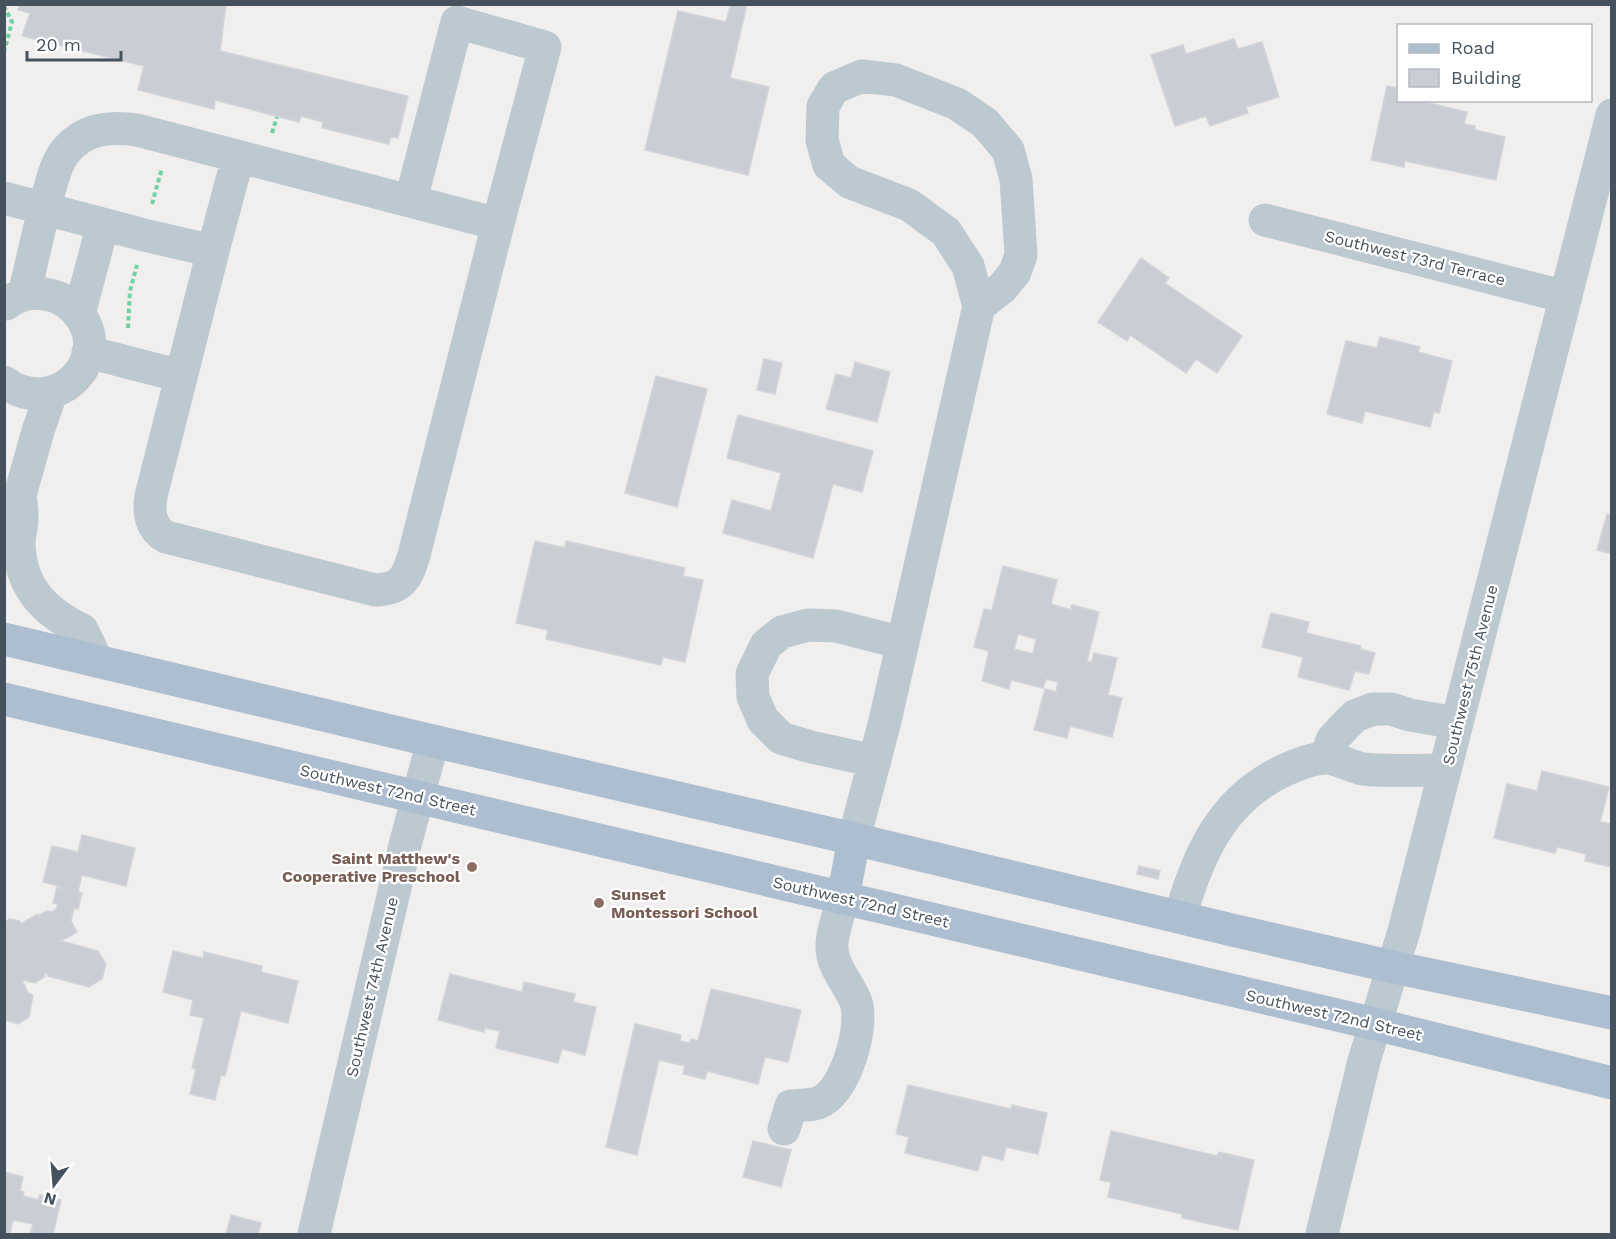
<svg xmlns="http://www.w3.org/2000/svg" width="1616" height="1239" viewBox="0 0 1616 1239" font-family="'Work Sans',sans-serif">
  <rect width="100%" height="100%" fill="#f1eeee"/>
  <path fill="#cacdd3" stroke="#d2d4da" stroke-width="1.5" fill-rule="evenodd" d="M20,4H226L220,51L408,96L398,138L391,137L389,144L322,128L323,122L301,116L299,122L215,100L214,109L138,90L144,66L22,36L30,13L18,10Z
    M731,4H747L730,78L769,87L748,175L645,150L678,11L726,22Z
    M1234,39L1238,49L1262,42L1279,97L1246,107L1248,113L1210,126L1206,116L1175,126L1151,55L1183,45L1186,54Z
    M1387,86L1398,88V100H1417L1467,112L1464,124L1475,126V130L1505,137L1496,180L1405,161L1404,167L1371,160Z
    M1141,258L1169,278L1165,283L1242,336L1217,373L1196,359L1186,373L1130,335L1127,341L1098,322Z
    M1380,337L1420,347L1418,352L1452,361L1439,413L1434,412L1430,427L1365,411L1362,423L1327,414L1346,341L1377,348Z
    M764,359L782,363L775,394L757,390Z
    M855,362L890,372L877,422L826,409L836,374L851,378Z
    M656,376L707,389L677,507L625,493Z
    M738,415L873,451L862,492L833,484L813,558L723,533L732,500L771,511L781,473L727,458Z
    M1607,514L1612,515V554L1597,550Z
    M535,541L565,548L566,541L685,568L683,576L703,580L685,662L663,657L661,665L546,639L548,630L516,623Z
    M1003,566L1057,580L1051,604L1071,610L1072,605L1099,612L1087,661L1092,662L1094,653L1117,658L1108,695L1122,698L1112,737L1070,726L1067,738L1034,730L1045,689L1056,692L1058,682L1046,679L1043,688L1011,680L1009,689L982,681L989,651L974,647L984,609L992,610ZM1018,634L1036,639L1033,654L1014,649Z
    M1271,613L1309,622L1306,633L1361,646L1360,649L1375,653L1369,674L1355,671L1349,690L1298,677L1303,657L1262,647Z
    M1542,771L1609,787L1600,822L1612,824V867L1585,861L1586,854L1557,847L1555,853L1494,838L1507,784L1537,791Z
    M82,835L135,848L126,886L82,875L78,892L82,893L78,909L74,908L71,921L77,932L61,941L98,951L106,964L102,979L89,987L48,976L46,972L44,977L35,983L23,980H22L28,993L33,995L29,1017L18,1024L6,1020L4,1018V922L10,919L20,921L21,924L37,914L39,918V915L47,911L52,912L56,909L58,904L53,903L57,887L62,888V887L43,882L52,846L78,852Z
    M1139,866L1160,871L1158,879L1137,874Z
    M173,951L203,958L204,952L262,966L261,972L298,981L288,1023L241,1011L225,1076L221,1075L215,1100L190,1094L196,1069L192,1068L204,1018L190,1015L193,1000L163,992Z
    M450,974L522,992L524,982L575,994L573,1002L596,1007L585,1055L562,1049L558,1063L496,1048L500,1031L485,1028L484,1032L438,1020Z
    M711,989L801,1010L788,1062L765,1057L758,1084L707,1071L705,1079L683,1074L685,1066L659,1060L637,1155L606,1147L635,1024L681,1035L680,1041L690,1043L691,1039L698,1041Z
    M908,1085L1011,1109L1012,1105L1047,1113L1038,1154L1006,1147L1003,1160L982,1155L978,1171L905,1153L909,1137L896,1134Z
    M1111,1131L1217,1156L1219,1152L1254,1160L1238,1230L1182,1218V1214L1108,1197L1111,1182L1100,1180Z
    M753,1141L791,1150L781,1187L743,1177Z
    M4,1172L23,1177L20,1191L24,1192L23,1196L38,1200L40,1195L61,1200L53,1234H30L33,1224L13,1220L10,1234H4Z
    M231,1215L261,1223L258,1234H226Z"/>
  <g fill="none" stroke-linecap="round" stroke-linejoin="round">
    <path stroke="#6fd1a0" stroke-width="4" stroke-dasharray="4.5 3" stroke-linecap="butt" d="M4,6L12,22L4,52
      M272,133L277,117
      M152,204L162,168
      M128,328L130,291L137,265"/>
    <path stroke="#bdc9d1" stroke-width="33" d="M238,157L213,251L151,496C148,512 151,529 166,537L375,590C402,589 407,578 414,555L498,224L545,47L457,22L411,200
      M4,198L144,235L213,251
      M1265,220L1566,297
      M24,295C32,261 39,228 48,195C52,181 56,163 65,152C84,128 110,126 137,130L498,224
      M79,314L103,224
      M88,352L181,376
      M4,382C57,421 117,355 76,311C69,303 60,297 49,295C34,291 18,294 6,304
      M20,495C21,502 22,510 22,518C22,526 20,533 19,541C19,586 44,612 82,630L97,661
      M9,512L20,495L38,431L51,393
      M1326,757L1332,740L1343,728L1355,716L1373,709H1391L1410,715L1457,723
      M875,761L811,747L781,738L763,720L753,697L752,674L766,645L782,632L808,625L836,626L903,643
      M854,839L885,721L979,306L968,266L946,232L909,205L849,182L829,165L822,140L823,106L834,88L862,76L896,80L957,104L985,123L1008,150L1016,179L1021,255L1015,272L1002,288L979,306
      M1180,917C1198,854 1222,799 1285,770C1296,765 1311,759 1324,758C1335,757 1351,767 1363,769C1390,772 1418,770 1445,770
      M784,1129L791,1106C801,1104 812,1107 822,1101C846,1089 864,1026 856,1002C849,984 832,967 832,948C831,935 840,911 843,898
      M314,1234L405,845L433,741
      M1322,1234L1364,1061L1404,931L1612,115"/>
    <path stroke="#acbecf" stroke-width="33" d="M4,639L433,741L854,839L1232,930L1393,967L1612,1013
      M4,699L1375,1024L1612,1083
      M843,898L854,839"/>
  </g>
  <g fill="#8d6e63" stroke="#fff" stroke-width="2">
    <circle cx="472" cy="867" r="6"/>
    <circle cx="599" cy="903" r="6"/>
  </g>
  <g text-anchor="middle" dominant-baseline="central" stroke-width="4.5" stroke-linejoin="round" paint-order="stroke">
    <g font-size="16" fill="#45525d" stroke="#fff">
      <text transform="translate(1415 258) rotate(14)">Southwest 73rd Terrace</text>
      <text transform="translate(1470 675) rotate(-76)">Southwest 75th Avenue</text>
      <text transform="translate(388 790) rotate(13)">Southwest 72nd Street</text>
      <text transform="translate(861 902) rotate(13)">Southwest 72nd Street</text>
      <text transform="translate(372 987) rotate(-77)">Southwest 74th Avenue</text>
      <text transform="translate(1334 1015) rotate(13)">Southwest 72nd Street</text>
    </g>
    <g font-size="16" font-weight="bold" fill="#785e54" stroke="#fff" text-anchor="end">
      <text x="460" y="858">Saint Matthew's<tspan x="460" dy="18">Cooperative Preschool</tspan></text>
      <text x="611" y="894" text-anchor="start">Sunset<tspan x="611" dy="18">Montessori School</tspan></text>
    </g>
  </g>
  <rect width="1616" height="1239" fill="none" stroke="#45525d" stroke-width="12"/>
  <rect x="1397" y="24" width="195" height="78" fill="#ffffff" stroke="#b5babe" stroke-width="1.5"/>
  <rect x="1409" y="44" width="30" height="9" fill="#acbecf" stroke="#b5babe" stroke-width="1.5"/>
  <text x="1451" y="54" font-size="18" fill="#45525d">Road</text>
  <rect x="1409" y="69" width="30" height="18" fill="#cacdd3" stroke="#b5babe" stroke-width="1.5"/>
  <text x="1451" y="84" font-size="18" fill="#45525d">Building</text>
  <g transform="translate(54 1185) rotate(196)" stroke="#ffffff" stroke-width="4.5" paint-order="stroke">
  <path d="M0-4.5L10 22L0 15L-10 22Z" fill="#45525d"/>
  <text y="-9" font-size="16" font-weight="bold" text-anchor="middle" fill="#45525d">N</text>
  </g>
  <path d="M27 51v9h94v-9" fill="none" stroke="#45525d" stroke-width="3"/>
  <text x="36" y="51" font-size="18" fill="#45525d" stroke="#ffffff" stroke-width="4.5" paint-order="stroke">20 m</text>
</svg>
